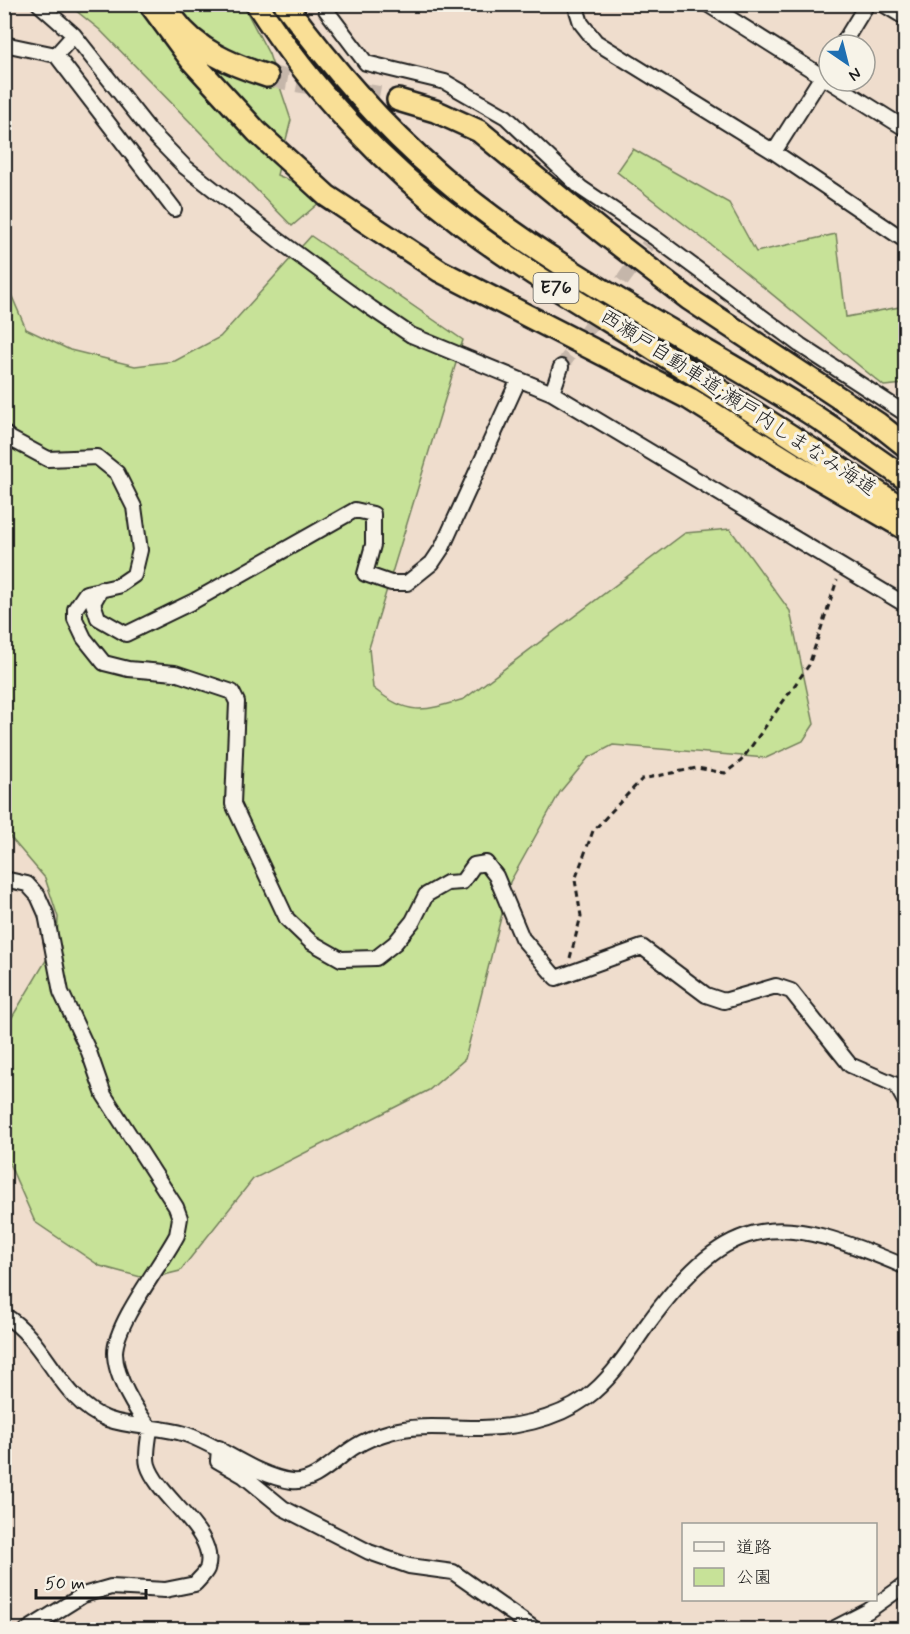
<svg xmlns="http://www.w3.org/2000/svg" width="910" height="1634" viewBox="0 0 910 1634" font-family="Mynerve,'Klee One',sans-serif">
  <rect width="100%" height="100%" fill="#efddcd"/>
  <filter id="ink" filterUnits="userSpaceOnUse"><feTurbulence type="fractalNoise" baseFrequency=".0167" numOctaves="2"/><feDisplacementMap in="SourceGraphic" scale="12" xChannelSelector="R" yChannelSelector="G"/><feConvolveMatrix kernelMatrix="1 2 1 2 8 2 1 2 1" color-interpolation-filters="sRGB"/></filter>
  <g filter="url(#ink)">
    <path fill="#c7e298" stroke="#727f5a" stroke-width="1.5" d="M69,5H243L269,54L291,120L277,175L327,196L292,226L100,30Z
      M633,149L729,203L756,252L836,234L846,317L905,306V384L884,386L729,259L617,172Z
      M311,236L463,340L369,648L373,688C409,716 422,712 464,699L685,533L730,529L790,611L814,724L803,741L766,758L613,745L588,758L560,792L510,882L465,1059L429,1090L253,1179L180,1271L148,1279L100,1266L35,1222L5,1154V1029L57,942L58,917L45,878L5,831L4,278L26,329L70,350L135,366L175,361L220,337Z"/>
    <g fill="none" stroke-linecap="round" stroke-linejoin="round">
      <path stroke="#c5b6aa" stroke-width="14" stroke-dasharray="14 7" stroke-linecap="butt" d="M561,367L648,245"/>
      <path stroke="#c5b6aa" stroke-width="21" stroke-dasharray="21 10" stroke-linecap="butt" d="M267,76L398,100"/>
      <defs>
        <path id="minor" d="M39,4L74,35L151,132L185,167L281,242L371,308L411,335L552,393L906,605
          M575,4L581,23L596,42L774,152L906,241
          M707,4L906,129
          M883,4L906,18
          M326,10L366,63L445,82L506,117L581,188L655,238L800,345L906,414
          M4,44L56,55L74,35
          M842,45L867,4
          M56,55L174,209
          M774,152L829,65
          M552,393L561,367
          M4,433L11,439L48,459L97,457L117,473L134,507L140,550L134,575L118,586L86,593L75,609V619L84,638L104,663L128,669L175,673L232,692L237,702L233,804L287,919L311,942L341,959L376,958L395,943L413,921L426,895L447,883L462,882L474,865L486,863L496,876L522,938L556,978L642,947L706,995L724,1001L776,986L791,991L850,1065L896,1085L906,1103
          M101,589L93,603L98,618L126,634L194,601L355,510L373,514V545L365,574L391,583H407L432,563L442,548L518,381
          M4,879L27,884L38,896L46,914L61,992L89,1052L104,1095L176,1207L180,1218L177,1235C162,1264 115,1323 115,1353C115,1377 136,1411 150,1428C149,1439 145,1455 148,1465C158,1498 219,1533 207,1569C205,1574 199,1579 195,1584L165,1590L111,1587L83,1595L27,1630
          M4,1315C47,1341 60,1401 107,1419C132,1428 160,1426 185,1434C221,1446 255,1476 292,1481C315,1484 338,1456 356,1446C366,1440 379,1435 390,1432C416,1424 449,1428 475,1428C512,1429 555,1420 586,1398C612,1379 629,1350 647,1325C732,1208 780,1213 906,1267
          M219,1448L218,1461L244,1476L283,1508L369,1552L409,1566L453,1572L536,1630
          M831,1630L868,1611L906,1584"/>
        <path id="highway" d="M150,4L192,61L257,132L327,196L440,271L690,399L792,463L906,529
          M257,4C311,89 383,165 463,225C524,271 590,309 654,349C738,402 822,455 906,511
          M285,4C332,67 381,125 441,176C549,269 680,332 800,407C836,429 871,455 906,479
          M174,19C196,50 232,65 267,76
          M398,100L435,111L479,131L602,232L689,299L877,423L906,446"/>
      </defs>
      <use href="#minor" stroke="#1c1c1c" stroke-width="18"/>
      <use href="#highway" stroke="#1c1c1c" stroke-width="26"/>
      <path stroke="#1c1c1c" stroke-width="3" stroke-dasharray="6 4.5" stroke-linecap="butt" d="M570,958L581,916L575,880L593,831L642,779L697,768L725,773L741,761L809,665L837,580"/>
      <use href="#minor" stroke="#f7f3e8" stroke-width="14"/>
      <use href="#highway" stroke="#f9df96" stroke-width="21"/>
    </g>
  </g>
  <g text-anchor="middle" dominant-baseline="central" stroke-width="6" stroke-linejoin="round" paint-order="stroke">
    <rect fill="#f7f3e8" stroke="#5e5c59" stroke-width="1.5" x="533.5" y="273" width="45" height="30" rx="4.5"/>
    <g font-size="18" font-weight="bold" fill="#1c1c1c">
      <text x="556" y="288">E76</text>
    </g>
    <g font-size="20" fill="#1c1c1c" stroke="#f7f3e8">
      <text transform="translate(738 403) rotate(33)">西瀬戸自動車道;瀬戸内しまなみ海道</text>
    </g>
  </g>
  <rect width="910" height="1634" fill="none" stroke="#f7f3e8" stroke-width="24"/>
  <rect x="12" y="12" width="886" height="1610" fill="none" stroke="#1c1c1c" stroke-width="2" filter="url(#ink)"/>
  <rect x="682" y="1523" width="195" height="78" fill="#f7f3e8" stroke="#9f9d96" stroke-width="1.5"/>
  <rect x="694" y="1542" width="30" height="9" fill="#f7f3e8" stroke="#9f9d96" stroke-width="1.5"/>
  <text x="736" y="1553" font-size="18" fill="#1c1c1c">道路</text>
  <rect x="694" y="1568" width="30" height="18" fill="#c7e298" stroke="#9f9d96" stroke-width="1.5"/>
  <text x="736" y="1583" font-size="18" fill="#1c1c1c">公園</text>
  <g transform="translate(847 63) rotate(145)"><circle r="28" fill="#f7f3e8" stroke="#9f9d96" stroke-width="1.5"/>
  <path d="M0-4.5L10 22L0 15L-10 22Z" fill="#1f6fb2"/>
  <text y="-9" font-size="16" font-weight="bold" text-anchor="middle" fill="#1c1c1c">N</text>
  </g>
  <path d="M36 1589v9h110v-9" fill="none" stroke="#1c1c1c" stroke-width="3"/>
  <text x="45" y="1589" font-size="18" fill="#1c1c1c" stroke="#f7f3e8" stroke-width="4.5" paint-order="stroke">50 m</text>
</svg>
